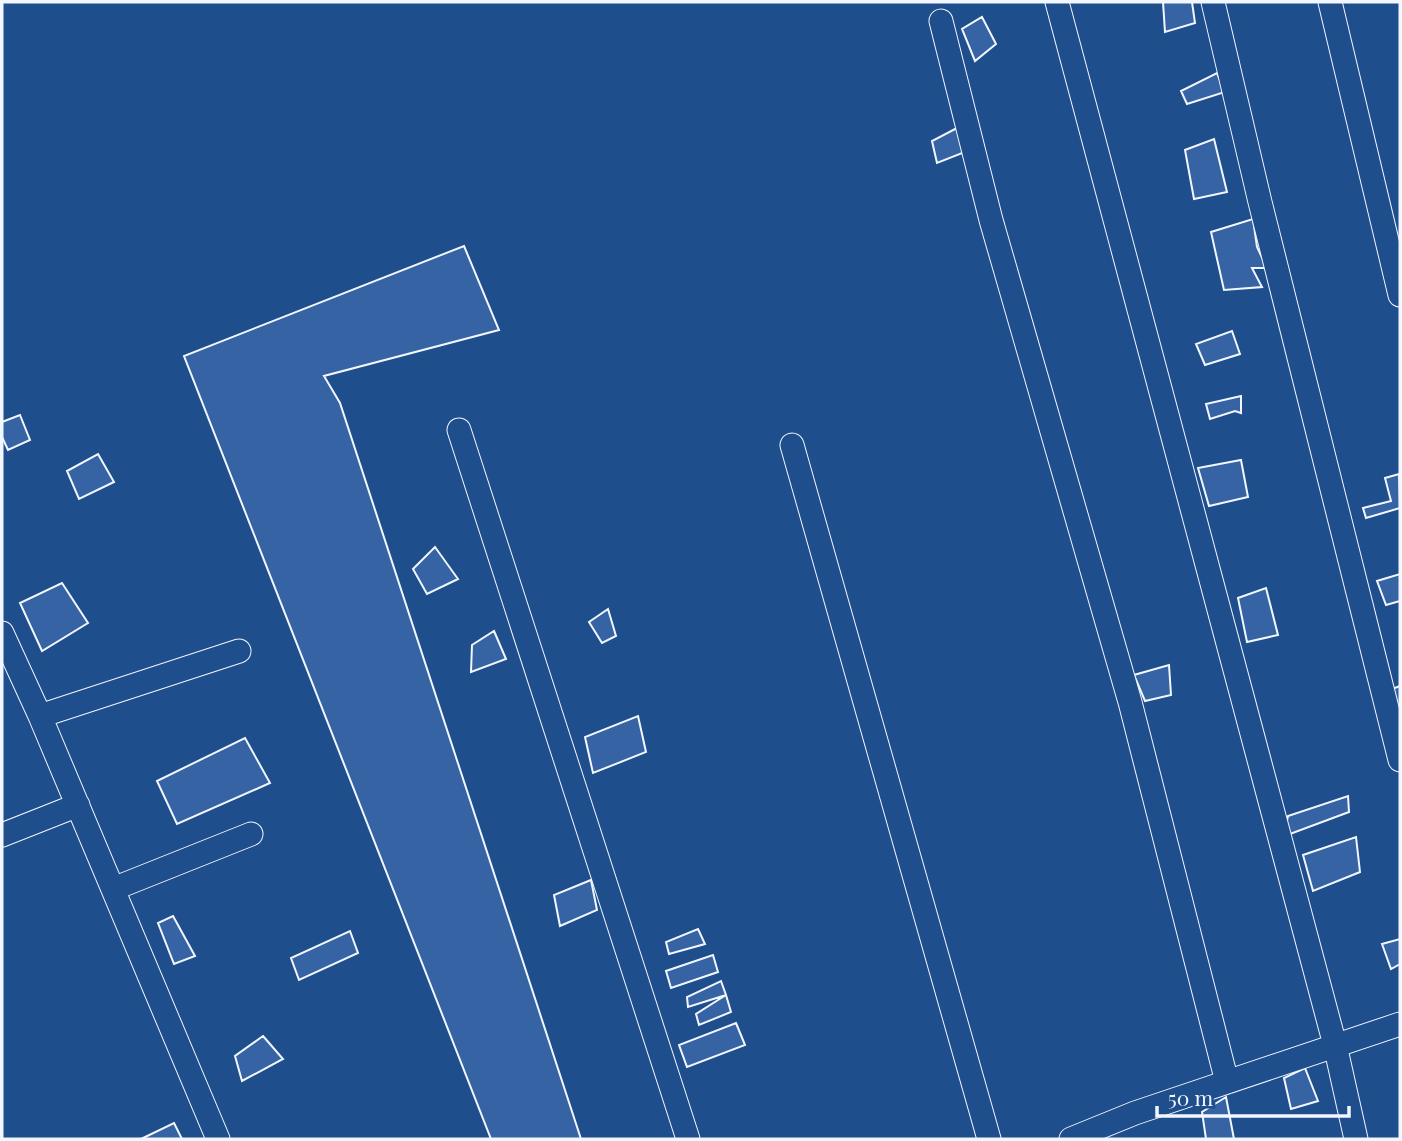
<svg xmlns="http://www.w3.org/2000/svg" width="1402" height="1141" viewBox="0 0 1402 1141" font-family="'Playfair Display',serif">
  <rect width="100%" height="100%" fill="#1f4e8c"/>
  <path fill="#3563a3" stroke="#f2f6ff" stroke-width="2" d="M1163,2H1192L1195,23L1165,32Z
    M982,17L996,44L975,61L962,29Z
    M1217,73L1225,92L1187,104L1181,91Z
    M957,128L965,152L937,163L932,141Z
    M1214,139L1227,192L1194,199L1185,150Z
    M1253,219L1257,247L1267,268H1252L1262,287L1224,290L1211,232Z
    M464,246L499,330L324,376L340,403L581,1139H491L184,356Z
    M1232,331L1240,354L1205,365L1196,344Z
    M1241,396V413L1235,411L1210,419L1206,404Z
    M20,415L30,440L8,450L2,437V422Z
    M98,454L114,482L79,499L67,471Z
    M1241,460L1248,497L1209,506L1198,468Z
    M1399,474L1400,508L1366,518L1363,508L1391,501L1385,478Z
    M435,547L458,579L427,594L413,569Z
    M1400,574V601L1386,605L1377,581Z
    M62,583L88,623L42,651L20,603Z
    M1266,588L1278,635L1247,642L1238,598Z
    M608,609L616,636L602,643L589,622Z
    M494,631L506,659L471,672L472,645Z
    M1169,665L1171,695L1145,701L1134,675Z
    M1400,686V726L1389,690Z
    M638,716L646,752L593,773L585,737Z
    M245,738L270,783L177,824L157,781Z
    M1348,796L1349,812L1290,834L1286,825L1288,816Z
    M1356,837L1360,872L1313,891L1303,855Z
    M591,880L597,910L560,926L554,895Z
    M173,916L195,956L174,964L158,923Z
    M698,929L705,944L669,954L666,942Z
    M350,931L358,953L299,980L291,958Z
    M1400,939V964L1391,969L1382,944Z
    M713,955L718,972L671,988L666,971Z
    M721,981L726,995L688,1007L687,997Z
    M726,995L731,1012L699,1025L696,1014Z
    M736,1023L745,1045L687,1067L679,1045Z
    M263,1036L283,1059L242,1081L235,1056Z
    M1305,1068L1318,1101L1291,1109L1284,1078Z
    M1226,1097L1234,1139H1206L1202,1112Z
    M174,1123L182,1139H141Z"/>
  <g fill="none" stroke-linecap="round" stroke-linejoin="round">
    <defs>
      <path id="street" d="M1057,2L1335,1045L1356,1139
        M1213,2L1260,202L1400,760
        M1330,2L1400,295
        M941,21L991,220L1130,702L1227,1082
        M459,430L688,1139
        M792,445L989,1139
        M2,633L40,716L218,1139
        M40,716L239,651
        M2,835L78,805
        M113,889L251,834
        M1071,1139L1135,1113L1400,1024"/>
    </defs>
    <use href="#street" stroke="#f2f6ff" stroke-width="25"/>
    <use href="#street" stroke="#1f4e8c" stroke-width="23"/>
  </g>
  <rect width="1402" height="1141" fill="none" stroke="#f2f6ff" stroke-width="7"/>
  <path d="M1157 1106v10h192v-10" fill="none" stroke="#f2f6ff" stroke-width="3.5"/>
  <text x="1168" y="1106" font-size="21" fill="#f2f6ff" stroke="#1f4e8c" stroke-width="5" paint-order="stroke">50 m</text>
</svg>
